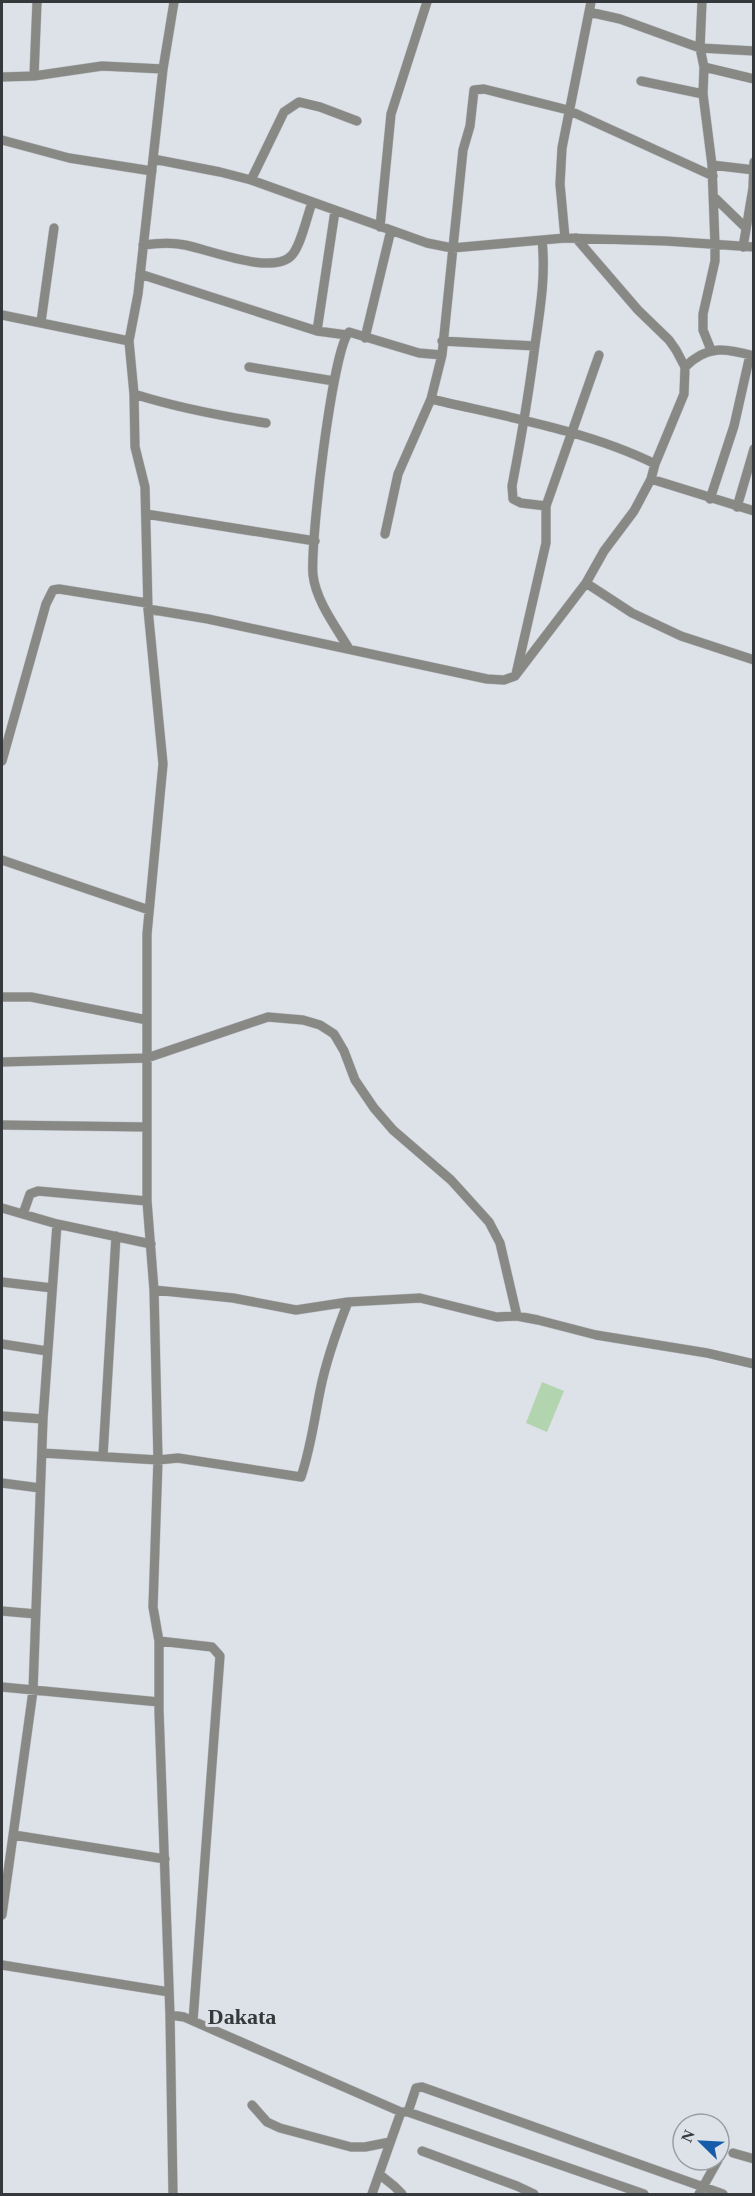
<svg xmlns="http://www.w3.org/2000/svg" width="755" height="2196" viewBox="0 0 755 2196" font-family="Georgia,serif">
  <rect width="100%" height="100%" fill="#dce2e8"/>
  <path fill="#b2d4af" d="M542,1382L564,1391L547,1432L526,1423Z"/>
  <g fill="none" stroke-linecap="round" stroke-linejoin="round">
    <defs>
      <path id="street" d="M702,2L700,48L704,67L703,94L712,165L715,245V261L703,314V330L711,350
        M589,12L620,19L700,48L754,51
        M704,67L754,79
        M34,76L37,2
        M2,77L34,76L102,66L163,69
        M641,81L703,94
        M2,140L69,158L152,171
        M153,159L220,172L251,180L427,243L452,248L565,238L666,241L754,247
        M712,165L754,170
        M251,180L284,112L299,102L320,107L357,121
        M713,196L746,228
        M380,227L391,114L427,2
        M565,238L560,184L562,148L591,2
        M143,245C158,243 171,242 185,245C210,250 274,276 292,255C301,245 307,216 312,203
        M743,247L753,188L754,162
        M140,274L317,331L347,335
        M2,315L129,341
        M41,322L54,228
        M317,331L335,211
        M365,338L391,230
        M442,341L535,346
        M249,367L334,381
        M685,367C707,345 724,348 754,356
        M134,394C178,408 221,416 266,423
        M431,399C503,416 589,431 655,464
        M651,479L754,511
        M710,499L734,426L750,355
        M546,506L599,355
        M737,507L754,449
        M146,514L315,541
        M385,534L398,474L431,399L442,355L463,150L470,126L474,90L484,89L568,110L713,176
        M586,583L632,613L681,636L754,660
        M148,609L208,619L487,679L504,680L515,676L586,583L604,551L634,511L651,479L655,464L684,394L685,367L676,350L669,340L638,310L576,238
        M349,649C336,627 316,601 313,575C310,544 332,351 349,332L419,353L442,355
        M516,674L546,543V506L521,503L513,499L512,486C521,439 529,393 535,345C540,310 546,276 542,240
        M2,761L46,604L53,590L59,589L147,603
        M2,860L149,910
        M2,997H31L147,1020
        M2,1062L147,1058L268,1017L303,1020L320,1025L334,1034L344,1051L355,1080L374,1108L393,1130L451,1180L489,1222L500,1243L517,1316
        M2,1125L147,1127
        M2,1208L57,1224L151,1244
        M23,1214L30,1194L38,1191L147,1201
        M2,1282L52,1288
        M154,1290L233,1298L296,1310L348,1302L420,1298L497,1317L517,1316L538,1320L596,1335L707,1353L754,1364
        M2,1344L47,1351
        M2,1416L43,1419
        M42,1453L158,1460L178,1458L301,1477C311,1447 314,1421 320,1391C326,1361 337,1330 348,1302
        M103,1456L116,1236
        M2,1483L40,1488
        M2,1611L36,1614
        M159,1641L212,1647L220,1656L193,2021
        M2,1687L159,1702
        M14,1835L165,1859
        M2,1915L33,1691L43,1419L57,1224
        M2,1965L169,1992
        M170,2015L184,2017L401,2112H408L644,2194
        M252,2105L267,2122L280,2128L351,2147H365L390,2142
        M408,2112L416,2088L422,2087L723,2194
        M422,2151L517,2186L534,2194
        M733,2153L754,2159
        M379,2174L394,2186L402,2194
        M173,2194L170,2015L159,1711V1641L153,1607L158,1460L154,1290L147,1201V934L163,764L148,609L145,487L135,447L134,394L129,341L138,294L163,69L174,2
        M372,2194L401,2112
        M699,2194L718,2160"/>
    </defs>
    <use href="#street" stroke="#bbc0c5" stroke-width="10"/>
    <use href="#street" stroke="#888885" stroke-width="9"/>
  </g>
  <g text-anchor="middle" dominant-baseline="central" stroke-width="6" stroke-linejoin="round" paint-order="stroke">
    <g font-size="22" font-weight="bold" fill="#36393b" stroke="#dce2e8">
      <text x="242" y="2016">Dakata</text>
    </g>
  </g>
  <rect width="755" height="2196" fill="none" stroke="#36393b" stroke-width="6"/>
  <g transform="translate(701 2142) rotate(294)"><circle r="28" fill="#dce2e8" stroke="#9a9ea3" stroke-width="1.5"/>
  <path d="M0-4.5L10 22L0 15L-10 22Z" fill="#175cab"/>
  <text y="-9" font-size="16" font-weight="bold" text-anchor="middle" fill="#36393b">N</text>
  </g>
</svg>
